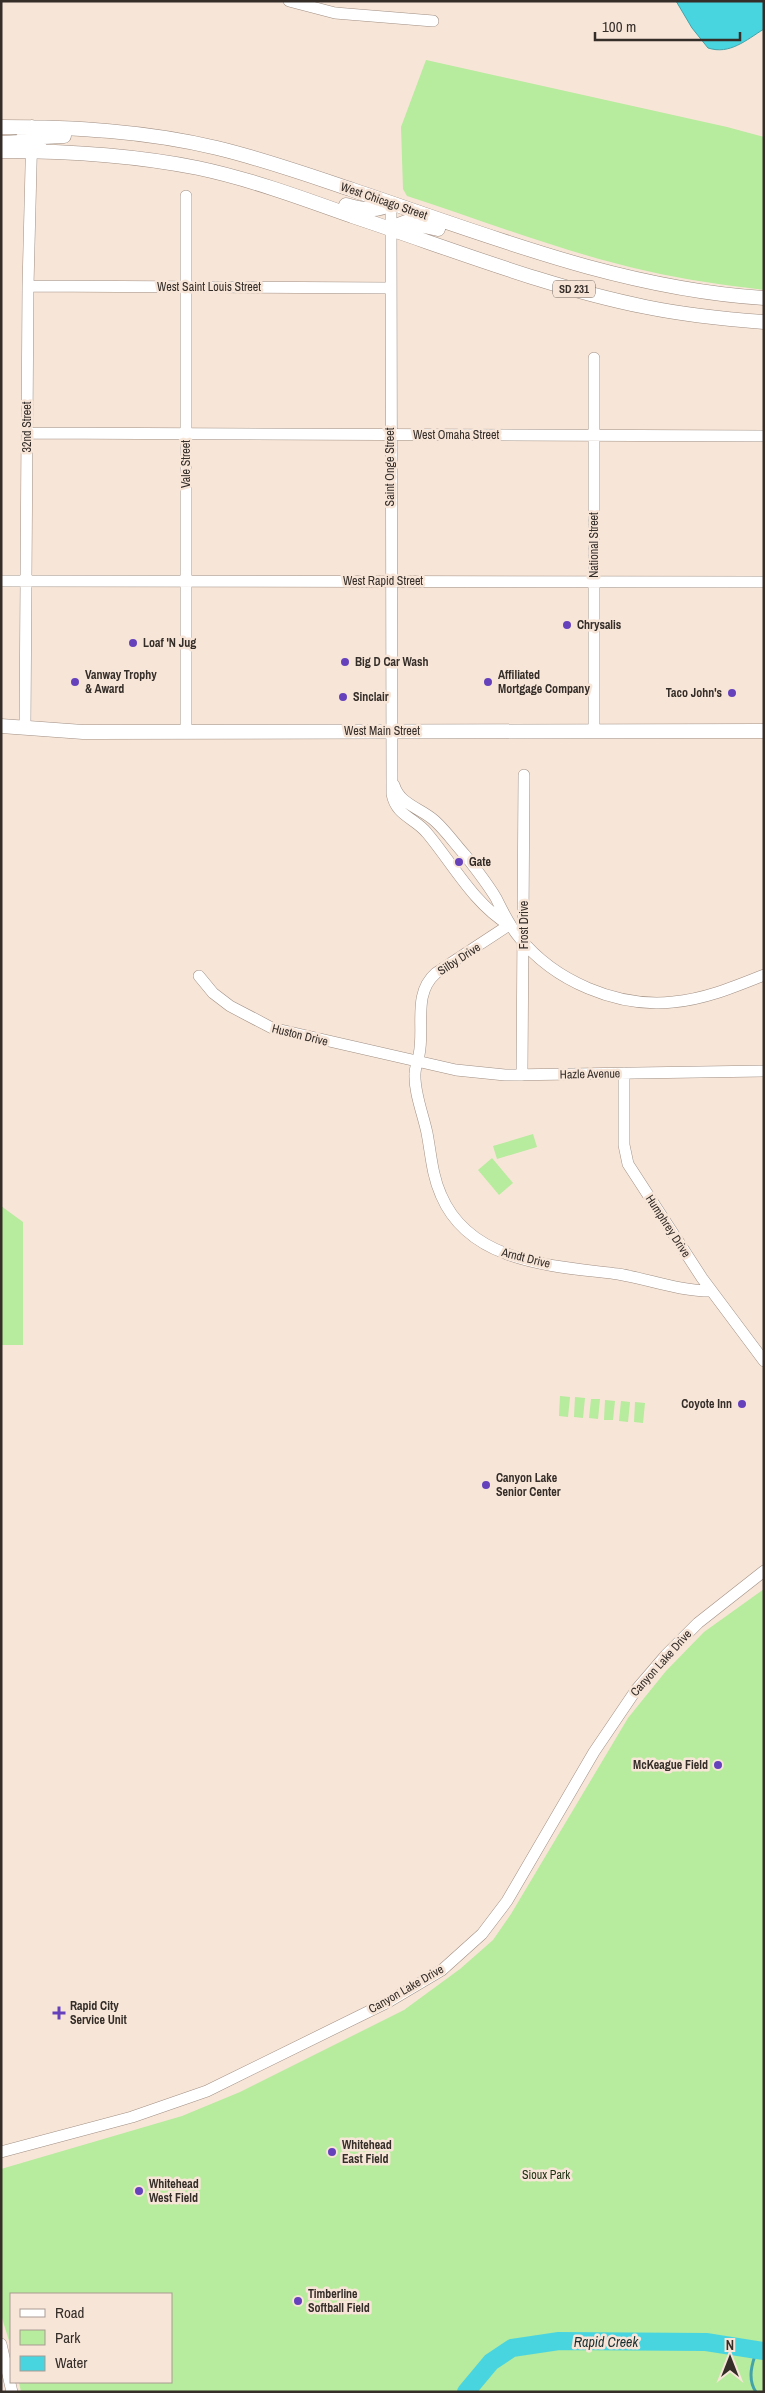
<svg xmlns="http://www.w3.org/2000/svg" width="765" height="2393" viewBox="0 0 765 2393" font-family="'Archivo Narrow',sans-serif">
  <rect width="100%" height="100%" fill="#f7e5d8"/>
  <path fill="#b7eb9d" d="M426,60L727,127L764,137V290C725,285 686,280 647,271C566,253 487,222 407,196L403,189L401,127Z
    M533,1134L537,1147L497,1159L493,1146Z
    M492,1158L513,1183L499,1195L478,1170Z
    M1,1206L23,1222V1345H1Z
    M560,1396L570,1397L568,1417L559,1416Z
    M575,1397L585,1398L583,1418L574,1417Z
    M591,1399H600L598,1419L589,1418Z
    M605,1400L615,1401L613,1420H604Z
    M621,1401L630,1402L628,1422L619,1421Z
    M635,1402L645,1403L643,1423L634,1422Z
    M764,1589V2392H21L19,2382H171V2294H11V2347L1,2315V2169L182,2116L240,2092L404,2010L460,1969L493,1940L511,1914L628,1718L666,1671L704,1632Z"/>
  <path fill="#49d5e0" stroke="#43a3a9" d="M676,1H764V29C746,40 730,55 708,48L692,28Z"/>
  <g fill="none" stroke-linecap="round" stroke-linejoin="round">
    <path stroke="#43a3a9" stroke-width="3" d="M756,2392C747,2379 752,2363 757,2350"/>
    <path stroke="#49d5e0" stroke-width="18" d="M466,2392L491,2362L512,2348L559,2341L706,2342L764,2351"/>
    <defs>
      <path id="minor" d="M289,1L335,13L433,21
        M391,203L392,794C396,816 415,818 427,833C453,864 473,903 509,925
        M28,286L390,288
        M27,433L764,436
        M1,581L764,582
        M25,728L28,286L32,127
        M186,731V196
        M594,731V358
        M394,785C400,805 421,808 435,821C446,831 455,844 465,855C476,869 487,883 496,898C503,912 509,925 519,937C554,981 617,1008 673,1002C705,999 734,987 764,975
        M509,925L436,973C412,994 425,1027 419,1055C418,1061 415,1067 415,1074C414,1092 423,1114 427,1133C431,1154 432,1175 441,1195C470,1264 555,1266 618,1274C649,1279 678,1291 711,1291
        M199,976L213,993L230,1006L272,1028L456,1070L505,1075L764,1071
        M624,1073V1145L628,1164L702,1278L764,1361
        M522,1075L524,775
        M1,2152L132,2117L207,2091L388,2002L442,1970L482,1934L507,1901L594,1752L636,1690L666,1655L698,1623L764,1571
        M1,2344L12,2392"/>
      <path id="major" d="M1,127C74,127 146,131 217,148C263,159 308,175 353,190C487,235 621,289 764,298
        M2,143L20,142L32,127
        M1,151C67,151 133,155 198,168C250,179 302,198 352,216C449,248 546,287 646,307C685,315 724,319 764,322
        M32,151L43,137L64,136
        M346,205C361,209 378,213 391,203
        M390,228L406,222L438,229
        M1,726L83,732L764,731"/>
    </defs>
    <use href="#minor" stroke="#a08f83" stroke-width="12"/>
    <use href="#major" stroke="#a08f83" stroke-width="15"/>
    <use href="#minor" stroke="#fff" stroke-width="11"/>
    <use href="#major" stroke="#fff" stroke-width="14"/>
  </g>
  <g fill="#6542bb" stroke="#f7e5d8" stroke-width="2">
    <circle cx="567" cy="625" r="5"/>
    <circle cx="133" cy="643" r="5"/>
    <circle cx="345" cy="662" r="5"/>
    <circle cx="75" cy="682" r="5"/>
    <circle cx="488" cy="682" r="5"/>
    <circle cx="732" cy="693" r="5"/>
    <circle cx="343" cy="697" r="5"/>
    <circle cx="459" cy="862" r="5"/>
    <circle cx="742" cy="1404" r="5"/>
    <circle cx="486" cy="1485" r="5"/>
    <circle cx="718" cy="1765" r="5"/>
    <path d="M56.5 2005.5h5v5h5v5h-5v5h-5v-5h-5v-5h5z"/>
    <circle cx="332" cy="2152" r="5"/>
    <circle cx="139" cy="2191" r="5"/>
    <circle cx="298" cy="2301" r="5"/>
  </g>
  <g text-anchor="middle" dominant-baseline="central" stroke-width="5" stroke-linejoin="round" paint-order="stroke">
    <rect fill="#f7e5d8" stroke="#6e645d" stroke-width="1" x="553" y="280.5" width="42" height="17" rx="4"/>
    <g font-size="11" font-weight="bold" fill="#342d28">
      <text x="574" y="289">SD 231</text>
    </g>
    <g font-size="12" fill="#342d28" stroke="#f7e5d8">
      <text transform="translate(384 201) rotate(19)">West Chicago Street</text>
      <text x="209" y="287">West Saint Louis Street</text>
      <text transform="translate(27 427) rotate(-90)">32nd Street</text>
      <text x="456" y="435">West Omaha Street</text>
      <text transform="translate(186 464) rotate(-90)">Vale Street</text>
      <text transform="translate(390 467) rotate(-90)">Saint Onge Street</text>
      <text transform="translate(594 545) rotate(-90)">National Street</text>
      <text x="383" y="581">West Rapid Street</text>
      <text x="382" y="731">West Main Street</text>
      <text transform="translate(524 925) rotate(-90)">Frost Drive</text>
      <text transform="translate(459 959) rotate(-33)">Silby Drive</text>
      <text transform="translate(300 1035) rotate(14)">Huston Drive</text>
      <text transform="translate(590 1074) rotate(-1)">Hazle Avenue</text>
      <text transform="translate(668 1226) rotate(57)">Humphrey Drive</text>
      <text transform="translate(526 1258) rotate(14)">Arndt Drive</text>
      <text transform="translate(661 1663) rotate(-48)">Canyon Lake Drive</text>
      <text transform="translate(406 1989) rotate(-30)">Canyon Lake Drive</text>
    </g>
    <g font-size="12" font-weight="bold" fill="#342d28" stroke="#f7e5d8" text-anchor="start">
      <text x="577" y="625">Chrysalis</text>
      <text x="143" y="643">Loaf 'N Jug</text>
      <text x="355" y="662">Big D Car Wash</text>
      <text x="85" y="675">Vanway Trophy<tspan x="85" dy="14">&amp; Award</tspan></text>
      <text x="498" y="675">Affiliated<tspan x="498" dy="14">Mortgage Company</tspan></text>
      <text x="722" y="693" text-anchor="end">Taco John's</text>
      <text x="353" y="697">Sinclair</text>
      <text x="469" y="862">Gate</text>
      <text x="732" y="1404" text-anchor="end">Coyote Inn</text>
      <text x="496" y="1478">Canyon Lake<tspan x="496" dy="14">Senior Center</tspan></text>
      <text x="708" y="1765" text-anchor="end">McKeague Field</text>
      <text x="70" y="2006">Rapid City<tspan x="70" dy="14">Service Unit</tspan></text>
      <text x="342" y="2145">Whitehead<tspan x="342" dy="14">East Field</tspan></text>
      <text x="149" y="2184">Whitehead<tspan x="149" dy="14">West Field</tspan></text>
      <text x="308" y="2294">Timberline<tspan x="308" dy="14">Softball Field</tspan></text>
    </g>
    <g font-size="12" fill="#1c3010" stroke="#f7e5d8">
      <text x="546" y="2175">Sioux Park</text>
    </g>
    <g font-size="14" font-style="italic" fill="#183032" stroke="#f7e5d8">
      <text x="606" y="2342">Rapid Creek</text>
    </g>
  </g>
  <rect width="765" height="2393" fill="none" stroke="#342d28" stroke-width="5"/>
  <rect x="10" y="2293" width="162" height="90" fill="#f7e5d8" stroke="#a99b92"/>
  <rect x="20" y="2309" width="25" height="8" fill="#ffffff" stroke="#a99b92"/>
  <text x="55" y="2318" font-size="15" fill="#342d28">Road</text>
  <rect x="20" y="2330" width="25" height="15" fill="#b7eb9d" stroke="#a99b92"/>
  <text x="55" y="2343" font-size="15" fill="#342d28">Park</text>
  <rect x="20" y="2356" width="25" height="15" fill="#49d5e0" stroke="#a99b92"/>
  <text x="55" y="2368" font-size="15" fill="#342d28">Water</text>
  <g transform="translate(730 2358)" stroke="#f7e5d8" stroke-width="4" paint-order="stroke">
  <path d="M0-4L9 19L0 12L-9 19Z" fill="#342d28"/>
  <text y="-8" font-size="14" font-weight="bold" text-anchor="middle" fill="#342d28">N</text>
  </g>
  <path d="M595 32v8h145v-8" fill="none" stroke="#342d28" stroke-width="2.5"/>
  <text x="602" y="32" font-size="15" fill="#342d28" stroke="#f7e5d8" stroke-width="4" paint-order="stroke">100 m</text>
</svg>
